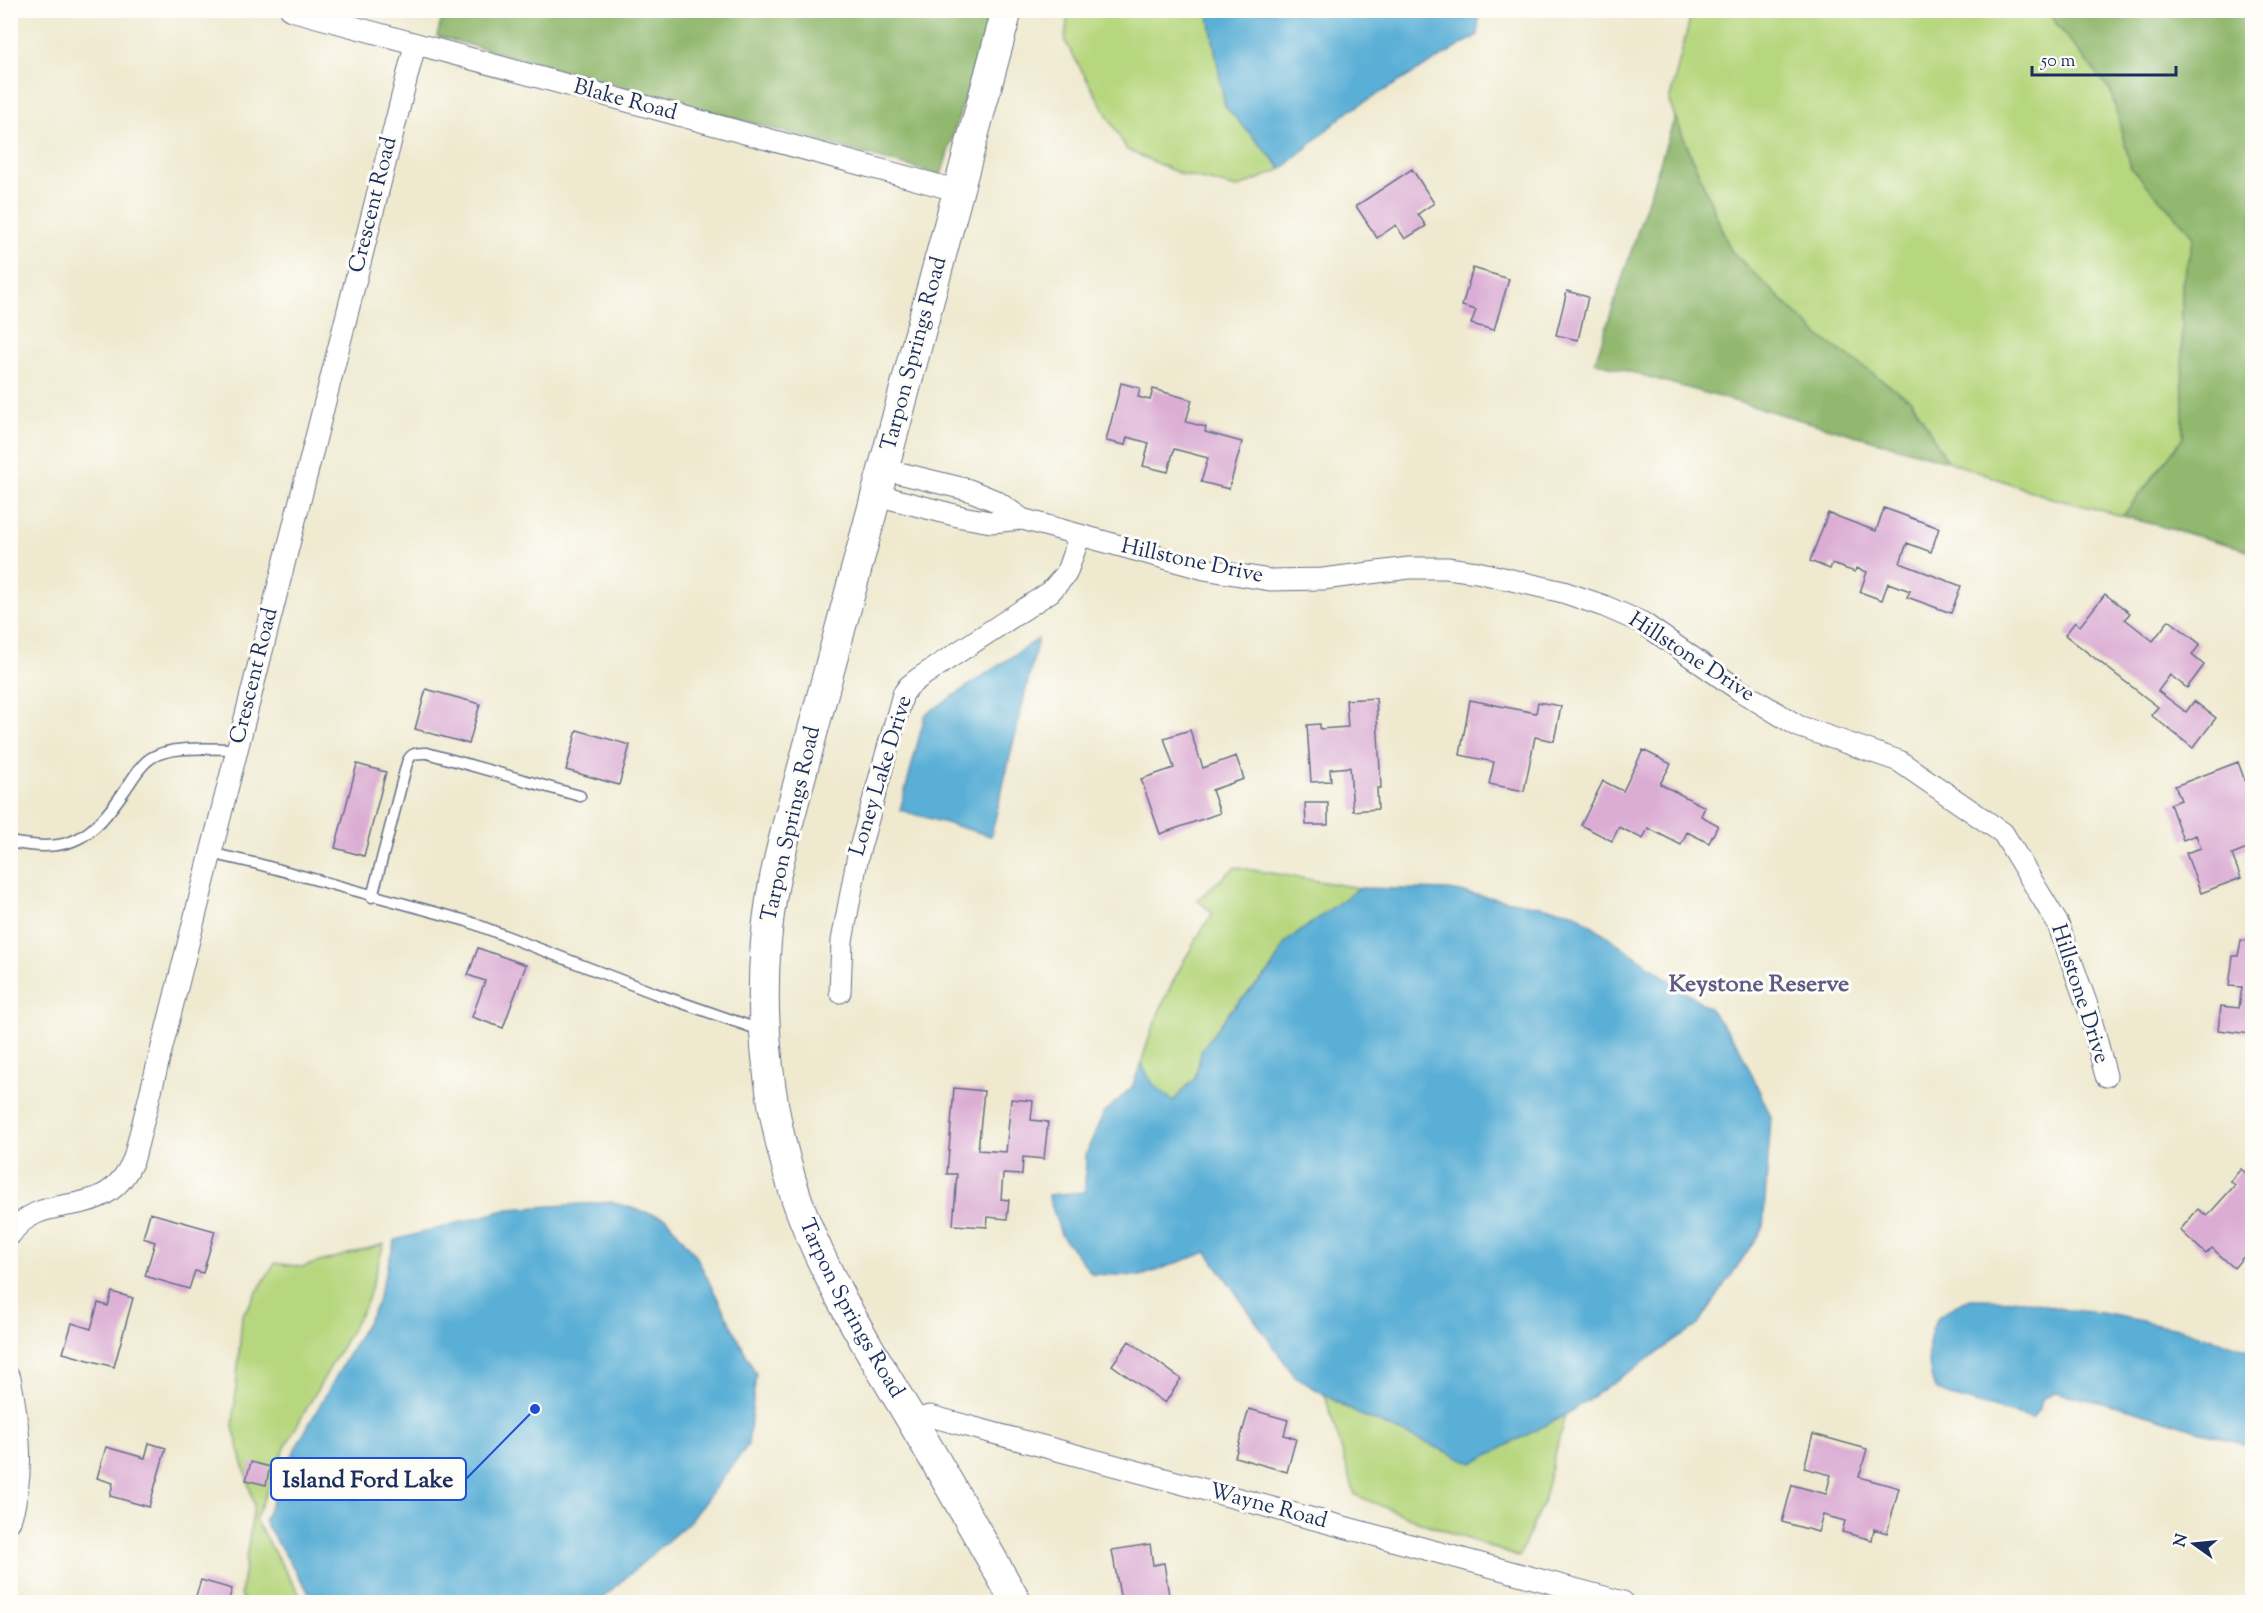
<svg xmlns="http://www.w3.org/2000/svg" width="2263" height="1613" viewBox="0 0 2263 1613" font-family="'Sorts Mill Goudy',serif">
  <rect width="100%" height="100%" fill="#fdfcf7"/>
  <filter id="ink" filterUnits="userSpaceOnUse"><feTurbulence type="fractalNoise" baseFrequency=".0167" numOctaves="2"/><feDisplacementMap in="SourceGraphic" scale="12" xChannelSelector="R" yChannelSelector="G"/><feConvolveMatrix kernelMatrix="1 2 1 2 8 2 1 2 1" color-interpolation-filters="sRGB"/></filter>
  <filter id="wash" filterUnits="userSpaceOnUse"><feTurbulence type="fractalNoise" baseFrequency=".008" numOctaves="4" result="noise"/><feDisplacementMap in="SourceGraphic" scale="24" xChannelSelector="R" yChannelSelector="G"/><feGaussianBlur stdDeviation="1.35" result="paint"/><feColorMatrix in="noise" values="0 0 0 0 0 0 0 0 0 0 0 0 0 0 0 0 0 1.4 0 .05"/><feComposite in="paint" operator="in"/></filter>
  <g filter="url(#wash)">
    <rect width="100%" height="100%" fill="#efe9cf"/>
    <path fill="#b7d77f" stroke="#69836e" stroke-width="1.5" d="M1068,11H1208L1225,106L1282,169L1237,188L1181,174L1127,150L1065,41Z
      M1692,11H2049L2058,26L2111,91L2132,168L2194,236L2182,284L2183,438L2123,516L2048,497L1947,461L1912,401L1819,336L1731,251L1669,102Z
      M1235,867L1359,888L1286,942L1270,971L1232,1009L1202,1049L1195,1078L1173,1101L1152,1083L1141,1064C1156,1009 1182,960 1213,913L1197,900Z
      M384,1244L367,1302L286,1445L255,1520L304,1602H244L241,1594L254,1504L233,1427L242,1316L275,1263L302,1267Z
      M1325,1395L1356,1413L1473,1463L1565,1415L1543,1502L1519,1557L1418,1521L1355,1495Z"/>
    <path fill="#91b86e" stroke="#567466" stroke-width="1.5" d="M444,11V10L991,11L941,175L437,36Z
      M2049,11H2252V551L2123,516L2183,438L2182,284L2194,236L2131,168L2111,91L2058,26Z
      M1675,117L1731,251L1819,336L1912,401L1947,461L1595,362Z"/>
    <path fill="#5aafd6" stroke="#3a6f9a" stroke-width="1.5" d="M1208,11H1479L1478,35L1346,113L1282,169L1225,106Z
      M1038,639L991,836L900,810L925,715Z
      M1359,888L1449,890L1573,912L1709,1008L1739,1047L1771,1117L1763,1228L1698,1325L1565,1415L1473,1463L1356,1413L1295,1377L1207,1252L1141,1276L1092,1274L1061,1235L1048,1195L1085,1192L1086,1154L1103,1114L1132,1087L1141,1064L1152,1083L1173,1101L1195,1078L1202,1049L1232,1009L1270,971L1286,942Z
      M611,1202L666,1218L696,1256L756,1374L748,1445L689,1522L598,1602H315L264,1521L295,1449L376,1306L395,1240L509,1209Z
      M1970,1299L2024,1300L2067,1310L2102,1313L2178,1328L2252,1351V1447L2126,1408L2054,1392L2042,1399L2040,1409L2032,1419L1947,1395L1935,1389C1928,1370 1925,1342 1935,1323C1940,1311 1959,1304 1970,1299Z"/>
    <g id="blocks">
      <path fill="#dbadd4" d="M1412,169L1434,203L1418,214L1426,226L1405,239L1396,225L1377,238L1356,206Z
        M1473,268L1509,279L1494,330L1471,324L1476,310L1462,306Z
        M1567,291L1588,297L1578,340L1556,335Z
        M1121,383L1140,388L1138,397L1150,400L1153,389L1192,400L1186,422L1206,427L1205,432L1242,442L1229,489L1201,482L1208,458L1174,449L1168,472L1143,466L1149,443L1127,437L1125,445L1106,441Z
        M1884,508L1939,528L1931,552L1907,543L1900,563L1961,586L1951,613L1907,597L1910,591L1888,583L1882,600L1860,592L1867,572L1856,568L1855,572L1832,564L1830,569L1810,561L1828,513L1876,531Z
        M2105,594L2130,613L2125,619L2153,641L2169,620L2200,644L2192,655L2204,665L2187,688L2170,675L2158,691L2186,712L2194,701L2216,718L2193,748L2151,715L2158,707L2065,635L2075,622L2080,626Z
        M426,689L480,704L469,744L415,729Z
        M1376,698L1381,788H1377L1378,809L1353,811L1350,767L1330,769L1331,781L1311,782L1307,725L1320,724V729L1348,727L1346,700Z
        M1470,700L1536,713L1538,702L1561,706L1554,741L1535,737L1524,791L1489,784L1494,762L1460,755Z
        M577,730L630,745L619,785L566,770Z
        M1190,730L1203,768L1236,756L1244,779L1212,790L1220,813L1160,834L1141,779L1174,768L1164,738Z
        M1643,750L1671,764L1660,784L1705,807L1701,816L1718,825L1709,843L1687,832L1681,845L1648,828L1643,839L1619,827L1612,841L1581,825L1603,781L1623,791Z
        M2238,762L2252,800V847L2232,855L2241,878L2201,893L2186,853L2201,848L2196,835L2183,840L2170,804L2181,800L2175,786Z
        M357,764L386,772L364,856L335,848Z
        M1305,803H1328V825H1306Z
        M2241,940L2252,942L2251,1034L2218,1030L2221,1006L2239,1008L2242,987L2229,986L2233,956H2238Z
        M478,948L526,965L503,1028L472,1017L485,981L468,975Z
        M954,1088L984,1091L978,1150L1006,1152L1011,1099L1033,1101L1031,1120L1048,1122L1044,1159L1023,1157L1022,1175L1003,1174L1001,1199L1009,1200L1007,1219L988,1217L987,1227L953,1225L957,1174H947Z
        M2252,1166V1247L2234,1268L2212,1248L2206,1254L2180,1230L2198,1209L2207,1216L2235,1185L2230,1181L2241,1169L2246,1173Z
        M150,1213L215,1231L203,1273L195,1271L189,1289L145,1276L155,1242L143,1238Z
        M112,1292L133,1298L114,1367L63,1353L72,1323L91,1329L98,1303L108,1306Z
        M1129,1341L1181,1379L1165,1403L1112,1365Z
        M1249,1409L1288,1420L1284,1435L1296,1439L1287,1472L1235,1457Z
        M1813,1434L1867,1449L1859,1477L1899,1488L1887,1533L1874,1529L1872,1540L1842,1532L1845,1521L1823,1515L1818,1532L1782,1522L1792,1485L1826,1494L1831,1475L1804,1468Z
        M149,1443L166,1448L149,1507L110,1496L113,1483L97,1478L106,1447L145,1458Z
        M251,1462L270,1467L266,1485L246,1480Z
        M1150,1544L1153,1565L1164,1563L1170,1602H1121L1112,1550Z
        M201,1580L232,1589L229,1599L239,1602H194Z"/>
    </g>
  </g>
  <g filter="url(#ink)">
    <use href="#blocks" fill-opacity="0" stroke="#657086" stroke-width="1.5"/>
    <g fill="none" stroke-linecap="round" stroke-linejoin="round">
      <defs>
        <path id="lane" d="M10,842C71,854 91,839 125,790C132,780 140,765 151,758C171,745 212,749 237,749
          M210,853L258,864L467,921L654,993L763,1031
          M372,897L407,763C411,752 417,753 427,753L580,796"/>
        <path id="street" d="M291,10L959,191
          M883,469L969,490L996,501L1022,519L1204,569L1270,580L1323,579L1409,568H1447L1477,572L1563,592L1604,606L1643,623L1739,690L1798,726L1899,761L2003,833L2058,924L2088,1008L2106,1076
          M877,495L962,517L991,522L1022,519
          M840,992L842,941L858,855L903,694L909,686L919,678L1050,592L1066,574L1080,535
          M10,1235C44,1185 105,1228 134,1158L415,45
          M10,1378C19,1426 26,1473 10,1521
          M912,1420L930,1416L1623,1602"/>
        <g id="secondary">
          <path id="s1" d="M1007,10L789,819C783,844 776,869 772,894C755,994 765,1104 797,1200C823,1274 865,1342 905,1409C943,1473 980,1538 1016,1602"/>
        </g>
      </defs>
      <use href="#lane" stroke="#657086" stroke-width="13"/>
      <use href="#street" stroke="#657086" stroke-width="23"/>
      <use href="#secondary" stroke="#657086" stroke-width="32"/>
      <use href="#lane" stroke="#fff" stroke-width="10"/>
      <use href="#street" stroke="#fff" stroke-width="21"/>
      <use href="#secondary" stroke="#fff" stroke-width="30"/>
    </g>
  </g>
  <g text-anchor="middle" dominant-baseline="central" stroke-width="6" stroke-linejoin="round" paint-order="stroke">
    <g font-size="22" fill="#1b2f5e" stroke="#fdfcf7">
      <text transform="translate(625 101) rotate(15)">Blake Road</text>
      <text transform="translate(374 205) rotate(-76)">Crescent Road</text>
      <text transform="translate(915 354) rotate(-75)">Tarpon Springs Road</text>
      <text transform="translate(1192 562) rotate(12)">Hillstone Drive</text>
      <text transform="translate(1691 658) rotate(33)">Hillstone Drive</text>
      <text transform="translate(255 676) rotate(-76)">Crescent Road</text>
      <text transform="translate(882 776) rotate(-73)">Loney Lake Drive</text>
      <text transform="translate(792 824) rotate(-77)">Tarpon Springs Road</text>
      <text transform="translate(2079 994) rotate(72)">Hillstone Drive</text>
      <text stroke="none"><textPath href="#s1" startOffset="1346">Tarpon Springs Road</textPath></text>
      <text transform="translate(1268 1507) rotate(15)">Wayne Road</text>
    </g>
    <g font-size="24" font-weight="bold" fill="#5e5b87" stroke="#fdfcf7">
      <text x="1759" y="985">Keystone Reserve</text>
    </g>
  </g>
  <path fill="none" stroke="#1d4ed8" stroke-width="2" d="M535 1409L466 1479"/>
  <circle fill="#1d4ed8" stroke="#fdfcf7" stroke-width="2" cx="535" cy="1409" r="6"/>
  <rect fill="#fdfcf7" stroke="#1d4ed8" stroke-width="2" x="271" y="1458" width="195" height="42" rx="6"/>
  <g font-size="24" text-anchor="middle" font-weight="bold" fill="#1b2f5e">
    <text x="368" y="1487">Island Ford Lake</text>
  </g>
  <rect width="2263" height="1613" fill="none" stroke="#fdfcf7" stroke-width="36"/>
  <g transform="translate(2194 1544) rotate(285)" stroke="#fdfcf7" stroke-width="4.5" paint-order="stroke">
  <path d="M0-4.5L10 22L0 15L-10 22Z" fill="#1b2f5e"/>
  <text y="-9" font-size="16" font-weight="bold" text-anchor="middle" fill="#1b2f5e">N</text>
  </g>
  <path d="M2032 66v9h144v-9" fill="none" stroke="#1b2f5e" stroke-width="3"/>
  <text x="2041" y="66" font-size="18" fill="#1b2f5e" stroke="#fdfcf7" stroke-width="4.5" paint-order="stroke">50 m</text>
</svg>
